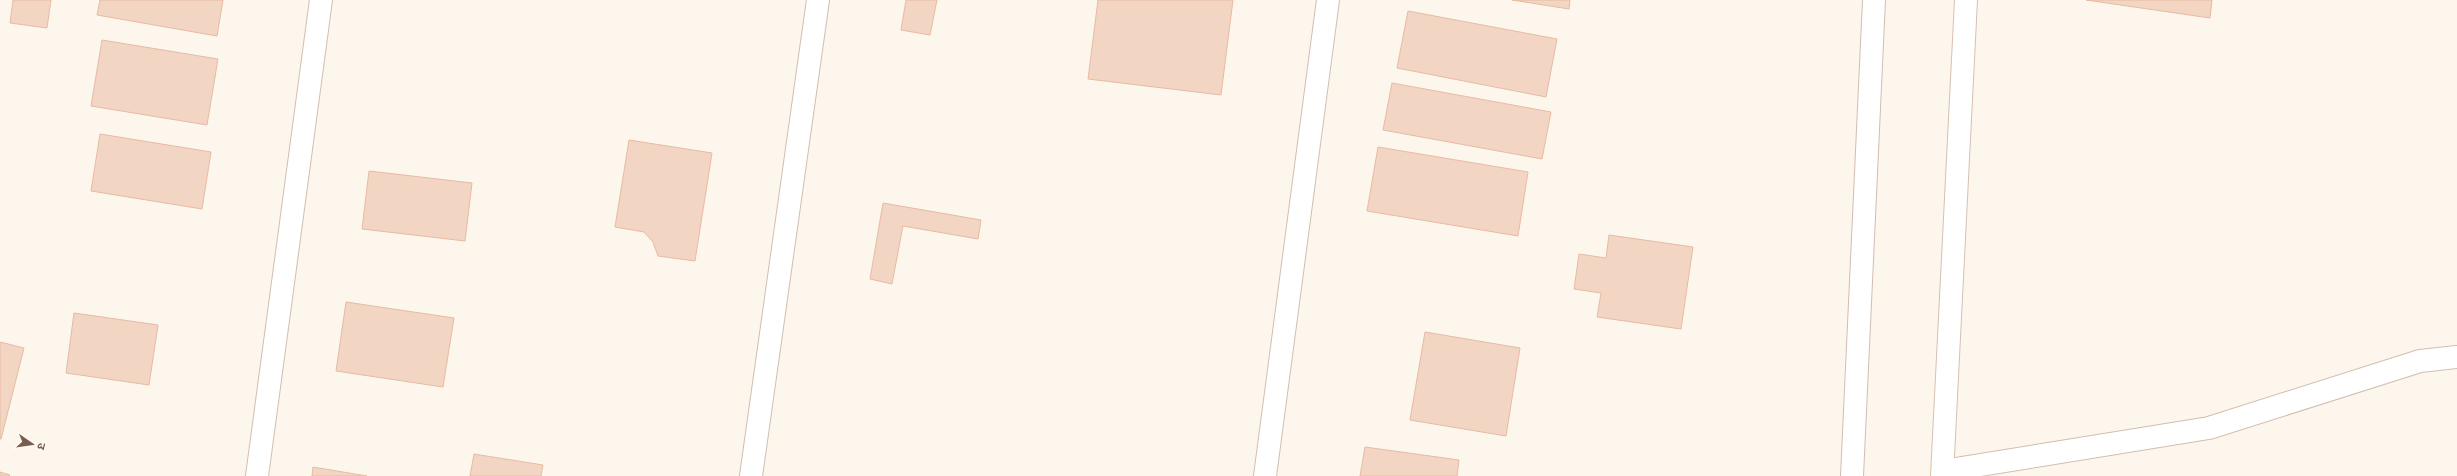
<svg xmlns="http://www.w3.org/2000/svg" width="2457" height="476" viewBox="0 0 2457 476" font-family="'Fira Sans','Noto Sans Devanagari',sans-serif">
  <rect width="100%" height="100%" fill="#fdf6ec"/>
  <path fill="#f3d5c3" stroke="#e6bba3" d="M13,0H51L47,28L10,23Z
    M100,0H223L217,36L97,15Z
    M906,0H937L930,35L901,30Z
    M1098,0H1233L1221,95L1088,79Z
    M1512,0H1570L1569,9Z
    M2086,0H2212L2210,18Z
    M1408,11L1557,39L1546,97L1397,68Z
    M102,40L218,59L207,125L91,106Z
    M1392,83L1551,112L1542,159L1383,130Z
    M100,134L211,152L202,209L91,191Z
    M629,140L712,153L695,261L658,256L653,242L644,232L615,227Z
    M1378,147L1528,172L1518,236L1367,211Z
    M369,171L472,183L465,241L362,229Z
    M883,203L981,220L978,239L903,226L892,284L870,279Z
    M1609,235L1693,247L1681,329L1597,317L1601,293L1574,289L1579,254L1606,258Z
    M346,302L454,318L443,387L336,371Z
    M74,313L158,325L149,385L66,373Z
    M1425,332L1520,348L1506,436L1410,420Z
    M0,342L24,348L1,439H0Z
    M1365,447L1459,460L1457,476H1360Z
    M474,454L543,465L541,476H470Z
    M313,467L367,476H312Z
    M0,472L10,475L9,476H0Z"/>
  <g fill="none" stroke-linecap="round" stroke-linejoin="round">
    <defs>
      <path id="street" d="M1943,471L2209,428L2420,361L2457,357
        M257,476L321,0
        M751,476L818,0
        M1265,476L1328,0
        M1852,476L1874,0"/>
      <path id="secondary" d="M1942,476L1966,0"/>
    </defs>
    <use href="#street" stroke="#d1beb0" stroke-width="24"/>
    <use href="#secondary" stroke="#d6c0b0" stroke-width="24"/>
    <use href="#street" stroke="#fff" stroke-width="22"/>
    <use href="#secondary" stroke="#fff" stroke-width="22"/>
  </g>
  <g transform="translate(32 444) rotate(103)" stroke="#fffaf3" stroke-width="3" paint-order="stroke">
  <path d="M0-3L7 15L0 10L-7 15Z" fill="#7a5c4d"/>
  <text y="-6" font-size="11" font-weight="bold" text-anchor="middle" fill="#7a5c4d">उ</text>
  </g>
</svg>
